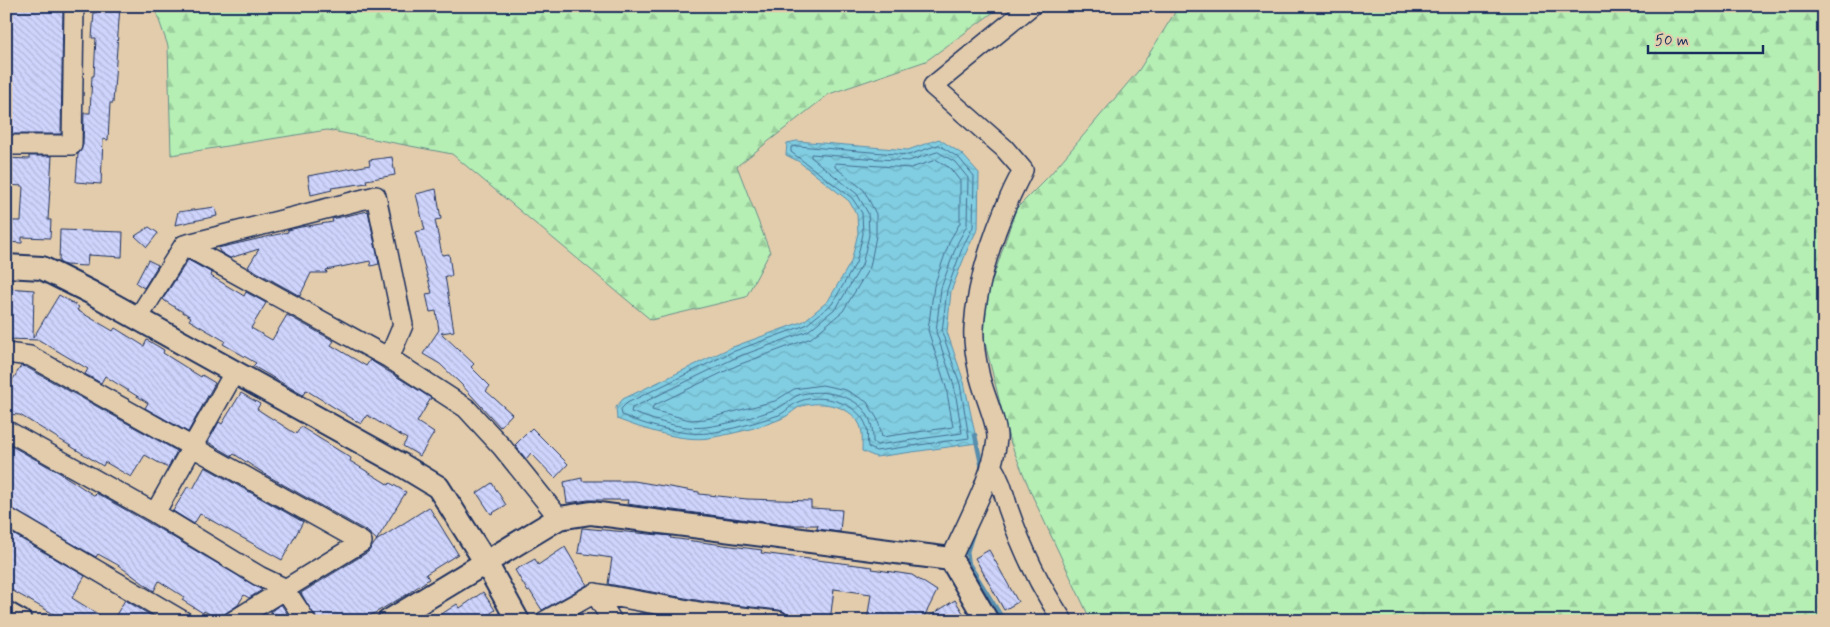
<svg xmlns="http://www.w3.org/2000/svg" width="1830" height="627" viewBox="0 0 1830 627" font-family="Mynerve,sans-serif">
  <defs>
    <pattern id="forest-firs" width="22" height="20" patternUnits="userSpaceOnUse" patternTransform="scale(1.25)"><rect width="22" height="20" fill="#b5efb4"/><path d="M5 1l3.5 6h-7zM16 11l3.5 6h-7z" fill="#9bcd9d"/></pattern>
    <pattern id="water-waves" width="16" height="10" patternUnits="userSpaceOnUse" patternTransform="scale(1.25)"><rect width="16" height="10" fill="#81cde1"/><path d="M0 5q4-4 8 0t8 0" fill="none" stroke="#6fb0c3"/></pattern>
    <pattern id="building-back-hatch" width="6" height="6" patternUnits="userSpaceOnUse" patternTransform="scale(1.25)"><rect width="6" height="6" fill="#cfd4fc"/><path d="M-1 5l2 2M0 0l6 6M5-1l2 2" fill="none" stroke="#b1b6da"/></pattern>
  </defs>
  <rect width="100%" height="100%" fill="#e3ccac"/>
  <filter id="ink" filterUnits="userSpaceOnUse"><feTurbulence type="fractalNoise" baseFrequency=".02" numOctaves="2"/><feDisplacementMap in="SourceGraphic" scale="10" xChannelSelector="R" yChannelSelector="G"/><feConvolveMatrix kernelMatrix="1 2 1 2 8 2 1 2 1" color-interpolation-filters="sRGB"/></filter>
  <g filter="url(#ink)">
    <path fill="url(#forest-firs)" stroke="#688f89" d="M154,6H1002L926,61L829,94L737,166L770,252L746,297L651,320L452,154L327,130L171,155L168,46Z
      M1179,6H1824V621H1091L1032,495L1009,439L984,339L986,299L1016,209L1048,177L1139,70Z"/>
    <path fill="url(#water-waves)" stroke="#588ead" d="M939,139L962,154L979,173L978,228L968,248L951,291L947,332L964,382L977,443L876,457L862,451C862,444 863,434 861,428C854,406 822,400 802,406C795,408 790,415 783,418C763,427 731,434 709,438C683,442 642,429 617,419L616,407L623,399L730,348L804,321L828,301L851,262L858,233L857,215L849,201L798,161L786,155L787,143L797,141L908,150Z"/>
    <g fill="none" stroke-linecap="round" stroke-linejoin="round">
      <path stroke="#446e92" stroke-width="1" d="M939,145L959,158L974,176L973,227L963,246L947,290L942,332L960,384L969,438L876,451L868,447C867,441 868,433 867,428C860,402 819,392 798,402C791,405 786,412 779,415C757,422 731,430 708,433C685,436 643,425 622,415L621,409L627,403L732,352L806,325L832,304L856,263L863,234L862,213L852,198L791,152V147L798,146L908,155Z
        M938,152L955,162L968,178L967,225L957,244L941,288L936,332L954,385L962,433L877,445L873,442C873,430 872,420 864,410C850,393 815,388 796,396C789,400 784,406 776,409C755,417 728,424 706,427C682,430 653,420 631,412L632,408L735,358L808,331L837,307L862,265L869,235L868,213L857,194L811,157V154L908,161Z
        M937,160L950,168L960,181V223L950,240L934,286L928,330L946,387L953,427L882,437L878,420L867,402L846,390L822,385L794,389L775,401L706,419L690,420L652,410L653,406L738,365L811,338L843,311L870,267L876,236V214L864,190L835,167V163L910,168Z"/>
      <path stroke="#588ead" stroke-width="4.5" d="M975,435L982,468
        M974,530L967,552L969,564L1004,621"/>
    </g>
    <path fill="url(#building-back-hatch)" stroke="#1b2f5e" d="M6,6H63L61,134H6L9,84L6,83Z
      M97,6H120L113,103H110L108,140L103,139L101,184L76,182L78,154L83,145L84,113H90L92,76H94L96,38H92L94,12H97Z
      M29,156H52L48,220H51L50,238L22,237V243L6,242V221H21L23,186L6,185V158L29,159Z
      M392,157L395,175L366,180L367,183L331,188L332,190L311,195L308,176L370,165L369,160Z
      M436,189L441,219L435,220L442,255L449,254L452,276H445L454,331L441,333L474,364L471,367L490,386L486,391L512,414L500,427L461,384L440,364L423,354L439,330L436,311L430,312L426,294L432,293L415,232L425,230L416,194Z
      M215,207L217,216L175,225L178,212Z
      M368,211L379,264L371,266L370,261L326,270L327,273H311L300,296L248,267L259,249L230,258L220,252L218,248L288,232V230L301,227L333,222L332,219Z
      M149,227L158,233L147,247L135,236Z
      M60,230L123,232L122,257L88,255L87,266L65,265L59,262Z
      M148,260L158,265L144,288L136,283Z
      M188,260L212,273L211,276L244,296L246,292L266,303L251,328L272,340L287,315L334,341L331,345L366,366L370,360L431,398L417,422L434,433L420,456L403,446L407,439L367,415L361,424L306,390L303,395L253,366L256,363L223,344L225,341L189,320L191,317L165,301L163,299Z
      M6,288L34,290L33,338L59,295L79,307L77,310L113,331L115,328L144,346L147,340L164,350L163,353L201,377L202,375L215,383L188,432L145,408L148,403L105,376L101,383L85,374L88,369L39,340L6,339Z
      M21,366L26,367L177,451L168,468L145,455L131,477L105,462L103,466L20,415L6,414V391Z
      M241,393L260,404L257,409L296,434L301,427L351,458L350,461L389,485L390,483L406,492L376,541L429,507L458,554L426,574L429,579L406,595L361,621H317L301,593L368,552L377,540L368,532L268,476L234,454L232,456L208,442L219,422L222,424Z
      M532,428L568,464L555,478L531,453L526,459L515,445Z
      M6,443L60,473L95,496L96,493L149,523L262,590L249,598L244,595L238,605L223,615L222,621L204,611L203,613L182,600L184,597L159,581L154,591L118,565L98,554L96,557L6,506Z
      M205,467L303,522L282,560L200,514L194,524L173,511L188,486L193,489Z
      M582,478V481H634L699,492V494L747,499L811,501V508L842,510L840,532L817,529L818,525H786L627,504L628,500H588L567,503L564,482Z
      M492,483L506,505L491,514L477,493Z
      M582,528L671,536L670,538L762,550L761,553L873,567L872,569L912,575L937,591L922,621H867L871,594L834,589L830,621L789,618L785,612L779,610L707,602L608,584L612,558L578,553Z
      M6,530L85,576L72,598L109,621H66L6,587Z
      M565,547L587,585L542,610L530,591L528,592L515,570L535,559L538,565Z
      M989,550L1018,602L1004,610L975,558Z
      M483,592L495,610L480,621H431L457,604L460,608Z
      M125,600L160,621H126L116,615Z
      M955,600L968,621H922Z
      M281,604L292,621H261L273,613L270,612Z
      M640,613L660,616L663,621H628Z"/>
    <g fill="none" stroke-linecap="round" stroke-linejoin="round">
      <defs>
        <path id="minor" d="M6,145H72L74,6
          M184,245L389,358L466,408L502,447L559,518
          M138,318L184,245L376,196L403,325L389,358
          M6,353L30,356L362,542L233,621
          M6,430L155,513L259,576L284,588L306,621
          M991,465C1001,481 1003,491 1008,508C1021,546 1041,588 1063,621
          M155,513L234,373
          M6,517L183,621
          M951,559C966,525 994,474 997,439C998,423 982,391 979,373C976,359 973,342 974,328C977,276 999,216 1023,170L1004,148L933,86L1031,6
          M595,593L612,621
          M545,621L595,593L705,613L778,621"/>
        <path id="tertiary" d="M6,266L42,268L92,293L400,464L438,487L485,561L518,621
          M6,613L20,621
          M389,621L559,518L591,513L951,559L987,621"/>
      </defs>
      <use href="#minor" stroke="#1b2f5e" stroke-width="22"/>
      <use href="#tertiary" stroke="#1b2f5e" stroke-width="26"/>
      <use href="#minor" stroke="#e3ccac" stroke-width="19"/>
      <use href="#tertiary" stroke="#e3ccac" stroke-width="22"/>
    </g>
  </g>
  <rect width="1830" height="627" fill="none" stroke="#e3ccac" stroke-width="25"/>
  <rect x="12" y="12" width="1805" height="602" fill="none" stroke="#1b2f5e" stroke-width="2" filter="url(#ink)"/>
  <path d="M1648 45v8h115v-8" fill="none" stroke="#1b2f5e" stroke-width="2.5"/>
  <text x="1655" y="45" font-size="15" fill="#1b2f5e" stroke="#e3ccac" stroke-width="4" paint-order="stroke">50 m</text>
</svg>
